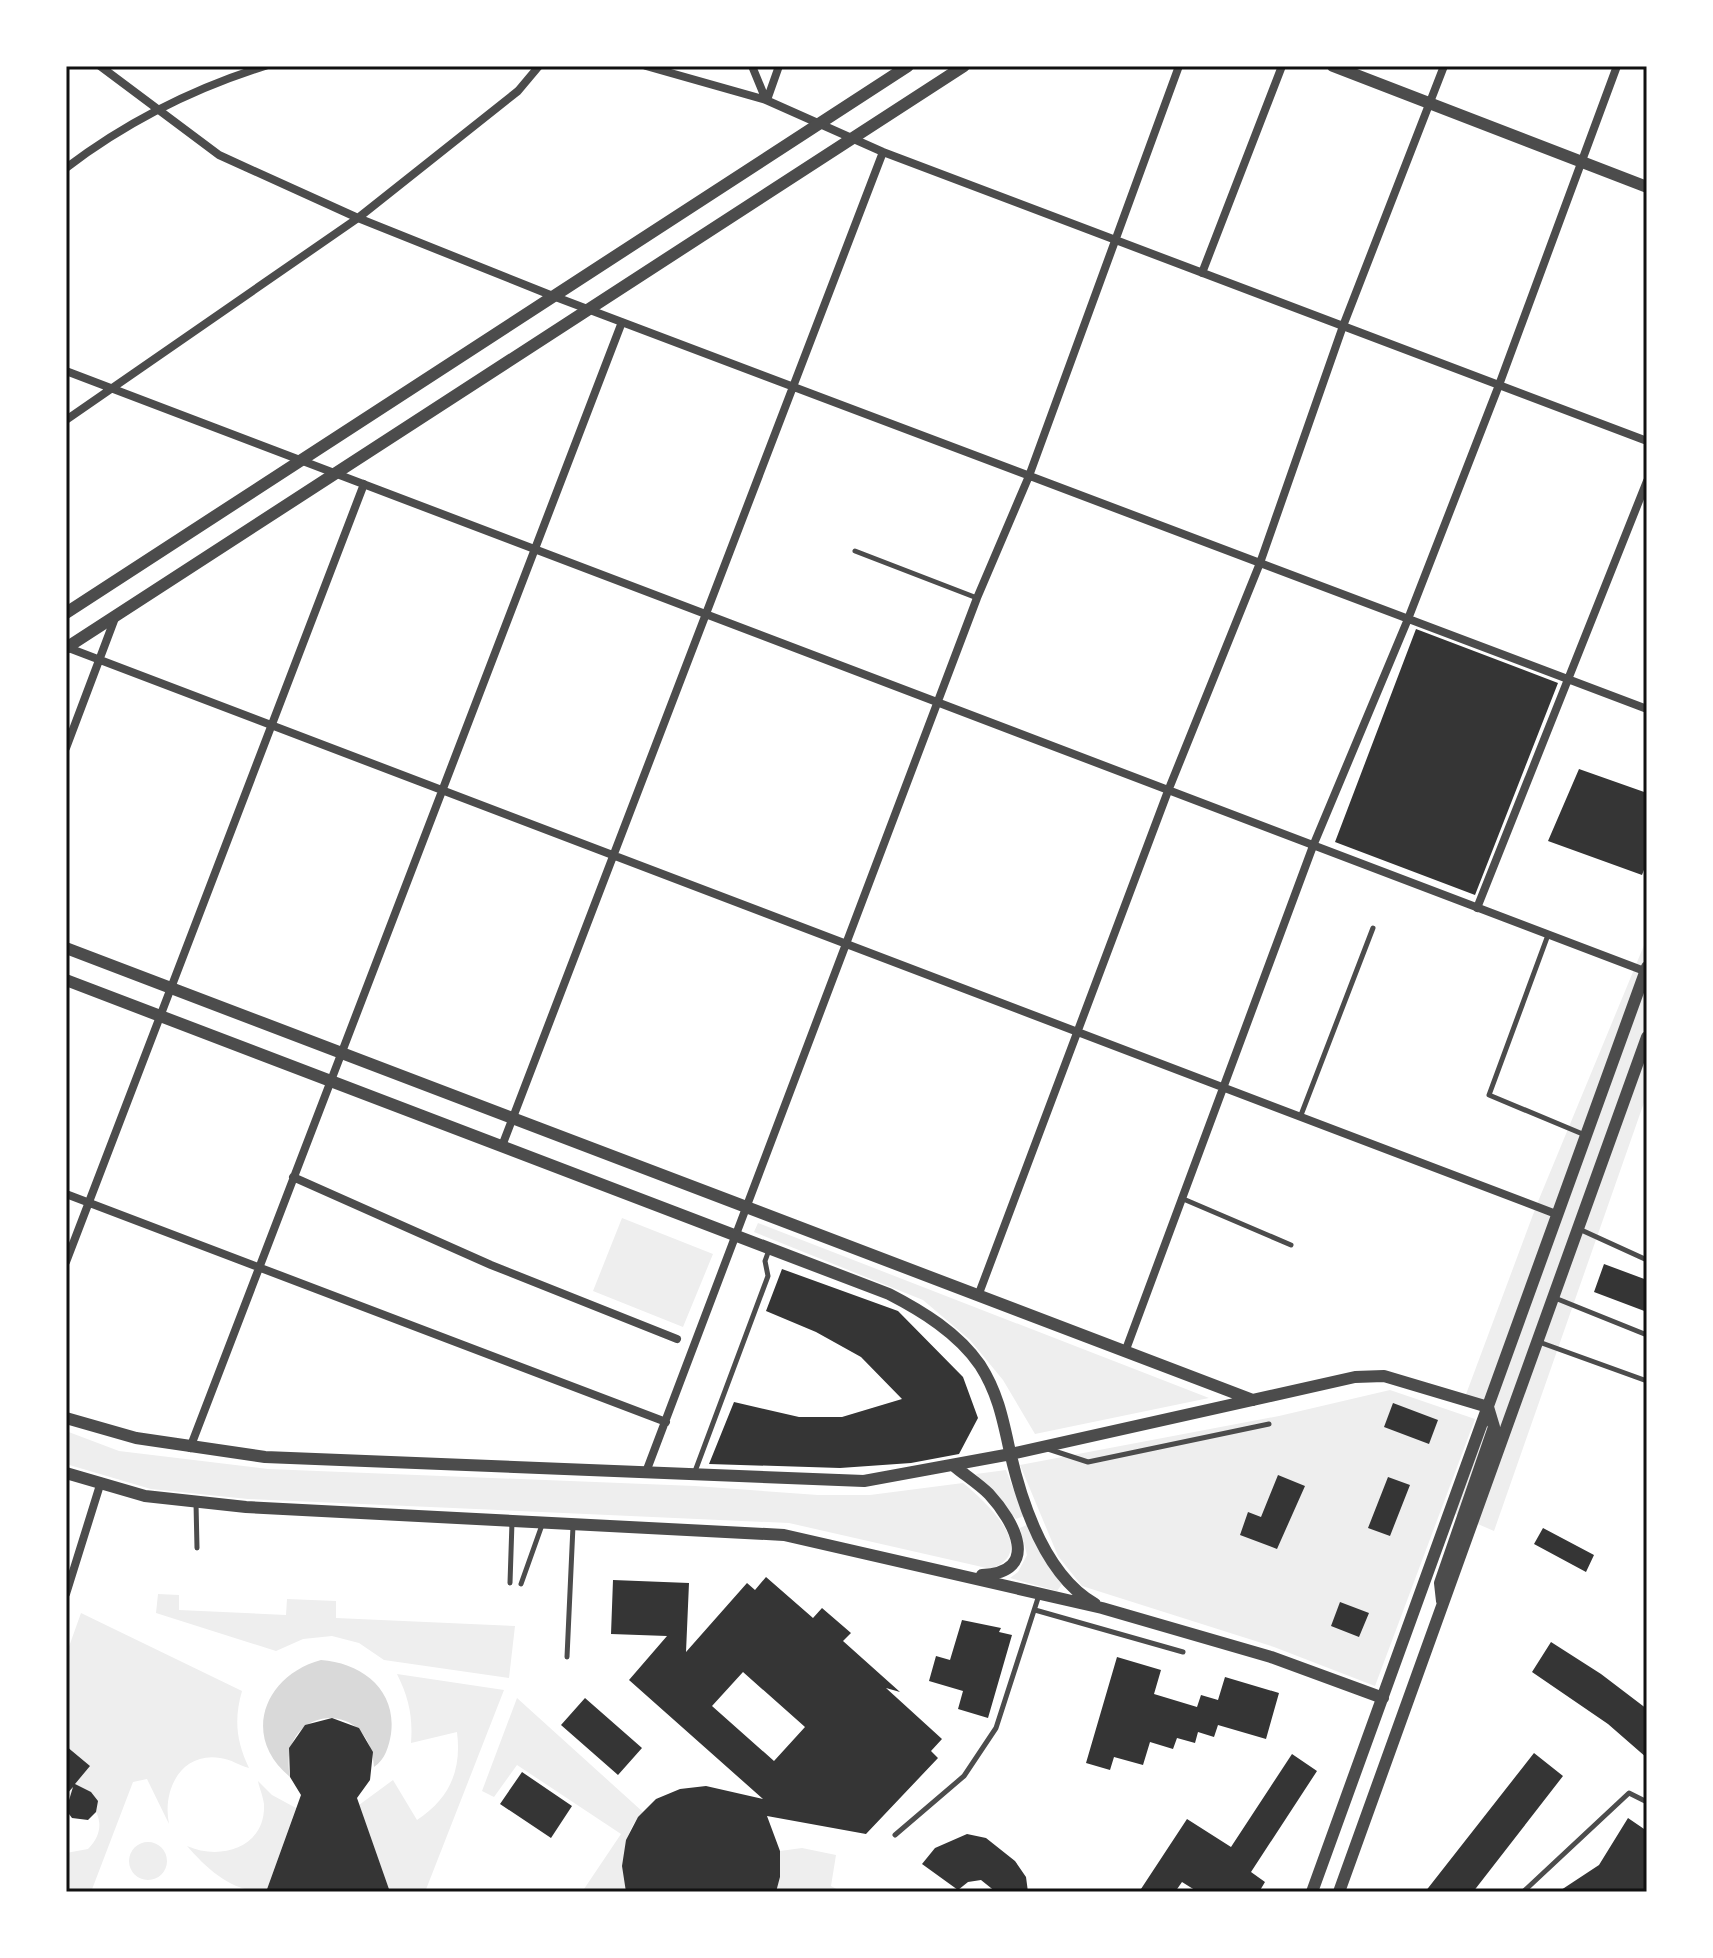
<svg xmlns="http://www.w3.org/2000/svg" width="1713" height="1958" viewBox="0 0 1713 1958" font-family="Cabin,sans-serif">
  <rect width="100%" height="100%" fill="#fff"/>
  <path fill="#eee" d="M1647,938V1094L1494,1531L1450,1512L1488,1406L1465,1397L1537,1204Z
    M622,1218L713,1254L683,1327L593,1291Z
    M758,1223L1209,1398L1035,1434L1003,1380L970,1340L923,1300L754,1232Z
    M1390,1390L1475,1419L1375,1686L1274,1647L1082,1586L1058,1556L1020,1465L1279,1416Z
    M66,1431L119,1451L268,1469L695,1486L818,1495H870L963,1483C986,1502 1040,1551 991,1569L789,1523L248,1499L151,1489L66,1464Z
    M1006,1470L1024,1516L1016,1519L976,1474Z
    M1029,1524L1042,1554L1062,1584L1057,1591L1010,1578L1018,1572L1027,1555L1020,1528Z
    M158,1594L179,1595V1610L286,1615L287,1599L336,1601V1618L515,1626L509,1678L384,1660L359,1643L332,1636L303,1639L276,1651L156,1613Z
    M81,1613L242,1691C234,1719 236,1741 249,1768C240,1766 231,1759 220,1758C181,1752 162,1790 169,1824L147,1779L133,1782L91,1892H66V1853L88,1849C111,1827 97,1796 66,1796V1655Z
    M397,1674L504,1690L425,1892H390L359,1805L393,1780L417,1820C449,1799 462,1771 457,1732L411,1743C413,1717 409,1698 397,1674Z
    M517,1698L643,1812C621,1834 622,1863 627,1892H582L621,1834L517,1765L494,1797L482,1791Z
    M258,1781L272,1795L296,1808L266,1892C232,1892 208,1870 187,1846C220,1861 266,1848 264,1804C263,1796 259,1787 258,1781Z
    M129 1861a19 19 0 1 1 38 0a19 19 0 1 1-38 0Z
    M802,1848L836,1855L831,1886L842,1892H776L780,1877V1851Z"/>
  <path fill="#d9d9d9" d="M321,1660C361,1663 397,1689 391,1734C389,1746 385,1760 374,1767C370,1695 276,1706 290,1777C240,1736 265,1675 321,1660Z"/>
  <path fill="#353535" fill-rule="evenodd" d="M1416,629L1558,683L1475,895L1335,842Z
    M1579,769L1647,793V862L1642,875L1548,841Z
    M1604,1264L1647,1280V1312L1594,1292Z
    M782,1269L898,1311L963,1377L978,1418L959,1454L911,1463L840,1468L709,1464L734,1402L799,1417H842L902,1399L861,1357L816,1332L766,1311Z
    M1393,1403L1438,1420L1429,1444L1384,1427Z
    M1278,1475L1305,1486L1277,1549L1240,1535L1248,1512L1261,1517Z
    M1388,1477L1410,1485L1390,1536L1368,1528Z
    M1543,1528L1594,1555L1586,1572L1534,1544Z
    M766,1577L813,1618L822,1608L851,1633L843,1641L900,1692L886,1688L942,1739L931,1751L938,1758L866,1834L767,1816L780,1851V1877L776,1892H626L622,1866L626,1840L638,1817L656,1799L680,1789L706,1786L763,1799L629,1680L667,1636L611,1634L613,1580L689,1583L686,1652L747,1583L755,1590ZM743,1672L805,1727L774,1761L712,1706Z
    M1340,1602L1369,1613L1359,1637L1331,1626Z
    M962,1620L1001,1628L999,1632L1012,1635L988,1718L958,1709L963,1691L929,1681L936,1656L950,1660Z
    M1551,1642L1601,1674L1647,1709V1758L1608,1724L1532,1672Z
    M1117,1657L1161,1670L1154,1694L1197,1707L1201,1695L1218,1700L1225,1677L1279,1693L1266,1739L1218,1725L1214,1737L1198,1732L1195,1743L1177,1738L1173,1749L1150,1742L1143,1765L1114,1757L1110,1770L1086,1763Z
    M585,1698L642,1748L618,1775L561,1725Z
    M332,1718L359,1728L373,1752L370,1780L357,1798L390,1892H266L301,1795L290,1777L289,1748L305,1725Z
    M66,1746L90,1766L75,1784L91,1792L98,1801L96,1812L88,1820L72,1818L66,1810L73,1787L66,1795Z
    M1534,1753L1563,1776L1473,1892H1425Z
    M1292,1754L1317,1771L1251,1872L1265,1882L1259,1892H1198L1182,1882L1175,1892H1139L1187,1819L1231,1847Z
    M522,1772L572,1806L551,1838L500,1804Z
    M1628,1818L1647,1831V1892H1558L1599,1865Z
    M967,1834L986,1838L1015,1861L1026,1877L1028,1892H996L981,1880L968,1882L958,1890L922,1864L935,1848Z"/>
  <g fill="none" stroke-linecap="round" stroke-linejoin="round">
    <path stroke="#4c4c4c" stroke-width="5" d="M855,551L977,598
      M1548,935L1489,1095L1585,1135
      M1301,1115L1373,928
      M1181,1198L1291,1245
      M1579,1229L1647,1260
      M1555,1298L1647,1335
      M1539,1342L1647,1381
      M1048,1449L1088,1462L1269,1424
      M694,1474L768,1276L765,1261L769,1250
      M196,1503L197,1548
      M510,1583L512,1522
      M521,1584L542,1525
      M1035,1610L1183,1652
      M567,1657L573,1526
      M895,1835L964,1776L996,1728L1039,1595
      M1523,1892L1629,1793L1647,1802"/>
    <path stroke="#4c4c4c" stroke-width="8" d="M100,66L219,155L358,218L553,296L1647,709
      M646,66L766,100L883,152L1647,441
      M752,66L766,100
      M767,100L779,66
      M66,168C125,123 195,88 265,66
      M1202,273L1282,66
      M66,371L1647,972
      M66,420L358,218L518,91L539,66
      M66,647L1556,1214
      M66,748L115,618
      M1477,908L1647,481
      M502,1146L883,152
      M293,1177L491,1265L677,1339
      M66,1194L666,1422
      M66,1262L364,484
      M978,1296L1168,791L1260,563L1343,326L1444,66
      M1125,1352L1313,846L1408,619L1499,385L1617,66
      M190,1448L622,322
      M646,1472L977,598L1029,476L1179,66
      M66,1594L100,1485"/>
    <path stroke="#4c4c4c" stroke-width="12" d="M1333,66L1647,187
      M66,613L908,66
      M66,648L964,66
      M66,948L1253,1400
      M66,980L889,1294C922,1311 958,1333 980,1365C998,1393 1003,1420 1010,1452C1022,1504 1046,1576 1095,1604
      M66,1418L136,1438L265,1457L864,1481L1011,1454L1355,1377L1384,1376L1488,1407L1494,1427L1440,1583L1442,1601
      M954,1466C965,1475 979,1484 989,1494C1014,1521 1042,1572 982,1575
      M66,1473L145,1496L246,1507L784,1535L1102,1608L1271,1657L1383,1698
      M1312,1892L1647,967
      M1339,1892L1647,1037"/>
  </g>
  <rect width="1713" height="1958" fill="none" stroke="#ffffff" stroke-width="136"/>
  <rect x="68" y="68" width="1577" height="1822" fill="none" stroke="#111" stroke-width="3"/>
</svg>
